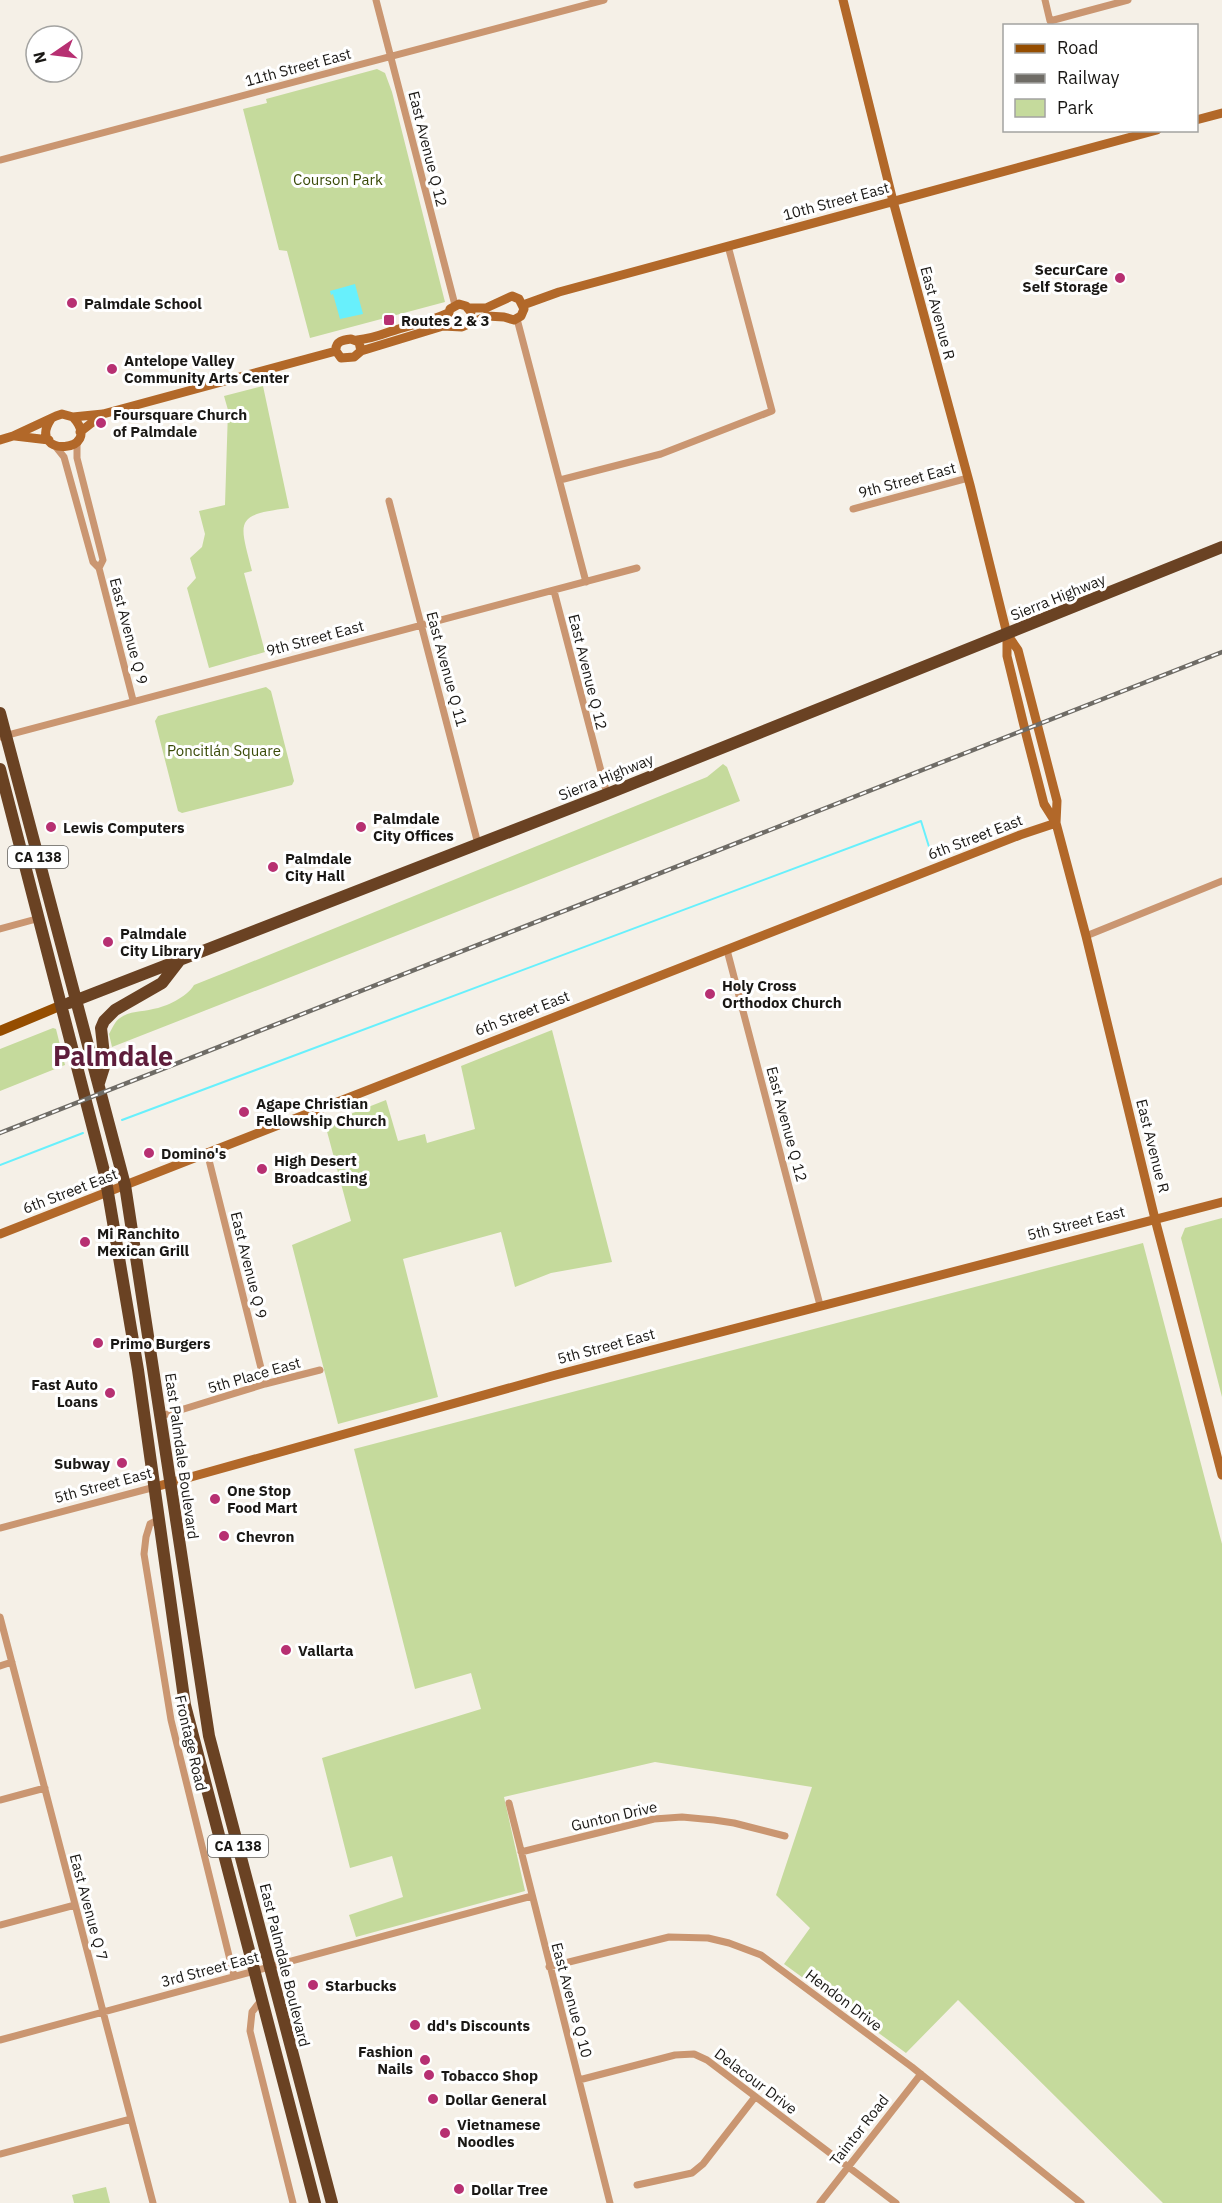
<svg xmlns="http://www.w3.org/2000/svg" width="1222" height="2203" viewBox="0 0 1222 2203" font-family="'IBM Plex Sans',sans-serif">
  <rect width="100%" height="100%" fill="#f5f0e7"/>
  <path fill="#c5da9c" d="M377,69L385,73L392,92L445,302L310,338L287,251L279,250L243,109L267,103L266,99Z
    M263,386L289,508C234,515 239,520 252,571L244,573L265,652L209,668L187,588L196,578L190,558L202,547L205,534L199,511L225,505L228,410L224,396Z
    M266,687L271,691L294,781L292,785L182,813L178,811L155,721L158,716Z
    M723,764L727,767L740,801L112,1047L109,1034C112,1029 115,1021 120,1018C129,1011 142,1012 153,1009C166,1007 187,997 194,985L234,969L707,777Z
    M53,1028L56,1029L65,1065L0,1091V1049Z
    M552,1030L612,1262L551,1273L515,1287L501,1232L403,1259L438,1397L338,1424L292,1245L351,1221L325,1124L386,1100L398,1141L425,1134L427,1143L475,1129L461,1066Z
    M1222,1218V1397L1181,1238L1185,1228Z
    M1143,1243L1222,1544V2203H1163L958,2000L906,2053L784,1964L810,1928L776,1895L812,1787L655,1762L504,1797L525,1891L356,1937L349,1915L403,1897L392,1856L350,1868L322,1758L481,1709L471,1673L415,1689L354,1449Z
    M106,2187L110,2203H74L72,2195Z"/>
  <path fill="#68f0fc" d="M355,284L363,314L340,319L333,294L331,295L330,291Z"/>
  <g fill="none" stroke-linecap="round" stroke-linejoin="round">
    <path stroke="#68f0fc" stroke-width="2" d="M122,1120L921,821L930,850
      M0,1165L83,1133"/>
    <path stroke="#ca9671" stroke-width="7" d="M376,0L455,305
      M1045,0L1050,21L1128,0
      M0,160L604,0
      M517,319L586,582
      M77,441V458L103,560L99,568
      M56,447L64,457L93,562L99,568L133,700
      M560,480L661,454L772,411L728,246
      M389,501L478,844
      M853,509L968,478
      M554,591L607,794
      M0,737L637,568
      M0,929L40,918
      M1086,936L1222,881
      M727,950L820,1305
      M207,1152L265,1384
      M161,1416L265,1384L320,1370
      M160,1519L150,1524L146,1537L144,1554L171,1720L234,1976
      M0,1528L155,1487
      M0,1617L153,2203
      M0,1666L12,1662
      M0,1800L45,1788
      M509,1803L610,2203
      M521,1852L654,1819L682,1817L714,1820L734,1823L785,1836
      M0,1925L75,1905
      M549,1967L669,1937L708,1938L729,1943L761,1955L912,2067L1081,2203
      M262,1999L252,2012L250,2031L293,2203
      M0,2040L532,1896
      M579,2080L675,2055L694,2054L707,2060L896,2203
      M0,2154L131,2119
      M637,2185L692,2173L703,2164L755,2097
      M820,2203L921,2074"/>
    <path stroke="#b26829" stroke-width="9" d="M843,0L893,201L970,485L1007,634V656L1027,738L1044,804L1056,823L1086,936L1155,1219L1222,1475
      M1196,120L1222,113
      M523,305L559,292L1157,130
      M448,316L450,309L459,304L466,306L471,312
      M351,339L359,342L361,351L354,357L341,358L336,351C335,341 343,340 351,339Z
      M357,340C369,339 378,336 389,332C409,325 429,322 448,313
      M361,351L443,326L462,327L487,316L504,317L514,320L521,316L524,309L519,299L512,296L486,308H469
      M73,417L103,414L336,351
      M80,432L103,414
      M15,436L49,440
      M0,440L13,436L56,416L62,414L73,417C106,454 25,458 51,419
      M1007,634L1018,650L1057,801L1056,823
      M0,1234L1020,835L1056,823
      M155,1487L552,1376L1222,1202"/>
    <path stroke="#954d00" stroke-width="10" d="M0,1031L62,1005"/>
    <path stroke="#6a4223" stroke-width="12" d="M0,713L125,1185L209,1736L332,2203
      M0,769L105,1175L138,1370L185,1705L315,2203
      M69,1003L607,794L1222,547
      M99,1083L105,1064L101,1028L104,1021L115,1010L162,983L179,961"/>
    <defs>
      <path id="rail" d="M0,1133L1222,652"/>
    </defs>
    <use href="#rail" stroke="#6f6c66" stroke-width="4.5"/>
    <use href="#rail" stroke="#fff" stroke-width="2" stroke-dasharray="7" stroke-linecap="butt"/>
  </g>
  <g fill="#b73072" stroke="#fff" stroke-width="2">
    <circle cx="1120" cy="278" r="6"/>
    <circle cx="72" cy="303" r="6"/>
    <rect x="383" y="314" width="12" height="12" rx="3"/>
    <circle cx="112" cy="369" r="6"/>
    <circle cx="101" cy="423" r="6"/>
    <circle cx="51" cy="827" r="6"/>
    <circle cx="361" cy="827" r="6"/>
    <circle cx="273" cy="867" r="6"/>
    <circle cx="108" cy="942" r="6"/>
    <circle cx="710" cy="994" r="6"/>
    <circle cx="244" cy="1112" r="6"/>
    <circle cx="149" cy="1153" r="6"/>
    <circle cx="262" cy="1169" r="6"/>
    <circle cx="85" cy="1242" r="6"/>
    <circle cx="98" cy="1343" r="6"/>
    <circle cx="110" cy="1393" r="6"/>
    <circle cx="122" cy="1463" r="6"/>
    <circle cx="215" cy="1499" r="6"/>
    <circle cx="224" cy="1536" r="6"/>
    <circle cx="286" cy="1650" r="6"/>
    <circle cx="313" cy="1985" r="6"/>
    <circle cx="415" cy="2025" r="6"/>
    <circle cx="425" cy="2060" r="6"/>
    <circle cx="429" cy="2075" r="6"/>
    <circle cx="433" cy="2099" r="6"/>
    <circle cx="445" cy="2133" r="6"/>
    <circle cx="459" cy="2189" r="6"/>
  </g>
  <g text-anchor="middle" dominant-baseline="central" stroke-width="6" stroke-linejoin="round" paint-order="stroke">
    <g fill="#fff" stroke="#5f5d5b" stroke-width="1.5">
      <rect x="8" y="846" width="60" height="22" rx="4.5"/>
      <rect x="208" y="1835" width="60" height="22" rx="4.5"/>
    </g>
    <g font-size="14" font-weight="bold" fill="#1a1815">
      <text x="38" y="857">CA 138</text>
      <text x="238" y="1846">CA 138</text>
    </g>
    <g font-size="15" fill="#1a1815" stroke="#fff">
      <text transform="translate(298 67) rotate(-15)">11th Street East</text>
      <text transform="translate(428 149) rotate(76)">East Avenue Q 12</text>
      <text transform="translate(836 201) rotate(-15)">10th Street East</text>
      <text transform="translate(938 313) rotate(75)">East Avenue R</text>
      <text transform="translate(907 480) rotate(-15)">9th Street East</text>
      <text transform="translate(1058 597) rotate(-22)">Sierra Highway</text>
      <text transform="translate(129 631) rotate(75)">East Avenue Q 9</text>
      <text transform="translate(315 638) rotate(-15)">9th Street East</text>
      <text transform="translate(447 669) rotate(75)">East Avenue Q 11</text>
      <text transform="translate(588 672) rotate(76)">East Avenue Q 12</text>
      <text transform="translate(606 777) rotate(-22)">Sierra Highway</text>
      <text transform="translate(975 837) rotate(-21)">6th Street East</text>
      <text transform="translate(522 1013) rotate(-21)">6th Street East</text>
      <text transform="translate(787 1124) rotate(75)">East Avenue Q 12</text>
      <text transform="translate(1153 1146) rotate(76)">East Avenue R</text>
      <text transform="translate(70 1191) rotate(-21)">6th Street East</text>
      <text transform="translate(1076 1223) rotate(-14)">5th Street East</text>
      <text transform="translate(249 1265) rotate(76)">East Avenue Q 9</text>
      <text transform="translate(606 1346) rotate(-15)">5th Street East</text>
      <text transform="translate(254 1375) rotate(-16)">5th Place East</text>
      <text transform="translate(182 1456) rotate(82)">East Palmdale Boulevard</text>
      <text transform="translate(103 1485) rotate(-15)">5th Street East</text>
      <text transform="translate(191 1743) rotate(77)">Frontage Road</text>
      <text transform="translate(614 1816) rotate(-13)">Gunton Drive</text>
      <text transform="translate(89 1907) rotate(75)">East Avenue Q 7</text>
      <text transform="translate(285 1965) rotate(76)">East Palmdale Boulevard</text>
      <text transform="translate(210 1969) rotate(-15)">3rd Street East</text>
      <text transform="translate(572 2000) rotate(75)">East Avenue Q 10</text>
      <text transform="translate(844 2000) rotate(37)">Hendon Drive</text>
      <text transform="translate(756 2081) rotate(37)">Delacour Drive</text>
      <text transform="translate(859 2130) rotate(-52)">Taintor Road</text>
    </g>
    <g font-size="15" fill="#3a4b08" stroke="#fff">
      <text x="338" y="179">Courson Park</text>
      <text x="224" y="750">Poncitlán Square</text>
    </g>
    <g font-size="15" font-weight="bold" fill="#1a1815" stroke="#fff" text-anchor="start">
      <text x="1108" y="269" text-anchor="end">SecurCare<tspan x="1108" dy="17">Self Storage</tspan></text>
      <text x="84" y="303">Palmdale School</text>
      <text x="401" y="320">Routes 2 &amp; 3</text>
      <text x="124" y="360">Antelope Valley<tspan x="124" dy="17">Community Arts Center</tspan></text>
      <text x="113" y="414">Foursquare Church<tspan x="113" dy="17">of Palmdale</tspan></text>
      <text x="373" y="818">Palmdale<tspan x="373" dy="17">City Offices</tspan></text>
      <text x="63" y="827">Lewis Computers</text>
      <text x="285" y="858">Palmdale<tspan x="285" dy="17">City Hall</tspan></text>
      <text x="120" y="933">Palmdale<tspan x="120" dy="17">City Library</tspan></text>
      <text x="722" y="985">Holy Cross<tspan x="722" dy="17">Orthodox Church</tspan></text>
      <text x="256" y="1103">Agape Christian<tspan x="256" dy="17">Fellowship Church</tspan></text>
      <text x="161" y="1153">Domino's</text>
      <text x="274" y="1160">High Desert<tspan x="274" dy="17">Broadcasting</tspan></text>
      <text x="97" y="1233">Mi Ranchito<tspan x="97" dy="17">Mexican Grill</tspan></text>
      <text x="110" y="1343">Primo Burgers</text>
      <text x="98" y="1384" text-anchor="end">Fast Auto<tspan x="98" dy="17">Loans</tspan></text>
      <text x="110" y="1463" text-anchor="end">Subway</text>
      <text x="227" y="1490">One Stop<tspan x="227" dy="17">Food Mart</tspan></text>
      <text x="236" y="1536">Chevron</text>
      <text x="298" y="1650">Vallarta</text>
      <text x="325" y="1985">Starbucks</text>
      <text x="427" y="2025">dd's Discounts</text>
      <text x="413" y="2051" text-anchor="end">Fashion<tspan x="413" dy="17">Nails</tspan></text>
      <text x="441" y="2075">Tobacco Shop</text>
      <text x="445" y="2099">Dollar General</text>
      <text x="457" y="2124">Vietnamese<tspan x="457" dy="17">Noodles</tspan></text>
      <text x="471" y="2189">Dollar Tree</text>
    </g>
    <g font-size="27" font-weight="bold" fill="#5e1d3b" stroke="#fff">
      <text x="113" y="1055">Palmdale</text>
    </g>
  </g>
  <rect x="1003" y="24" width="195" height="108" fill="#ffffff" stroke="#a3a3a1" stroke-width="1.5"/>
  <rect x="1015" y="44" width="30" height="9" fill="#954d00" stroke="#a3a3a1" stroke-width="1.5"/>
  <text x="1057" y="54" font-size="18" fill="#1a1815">Road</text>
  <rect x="1015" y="74" width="30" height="9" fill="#6f6c66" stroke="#a3a3a1" stroke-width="1.5"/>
  <text x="1057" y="84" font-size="18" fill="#1a1815">Railway</text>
  <rect x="1015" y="99" width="30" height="18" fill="#c5da9c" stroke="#a3a3a1" stroke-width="1.5"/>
  <text x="1057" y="114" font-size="18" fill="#1a1815">Park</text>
  <g transform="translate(54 54) rotate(256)"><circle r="28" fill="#ffffff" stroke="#a3a3a1" stroke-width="1.5"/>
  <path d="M0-4.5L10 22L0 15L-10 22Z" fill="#b73072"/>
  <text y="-9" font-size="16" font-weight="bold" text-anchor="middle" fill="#1a1815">N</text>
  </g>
</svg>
